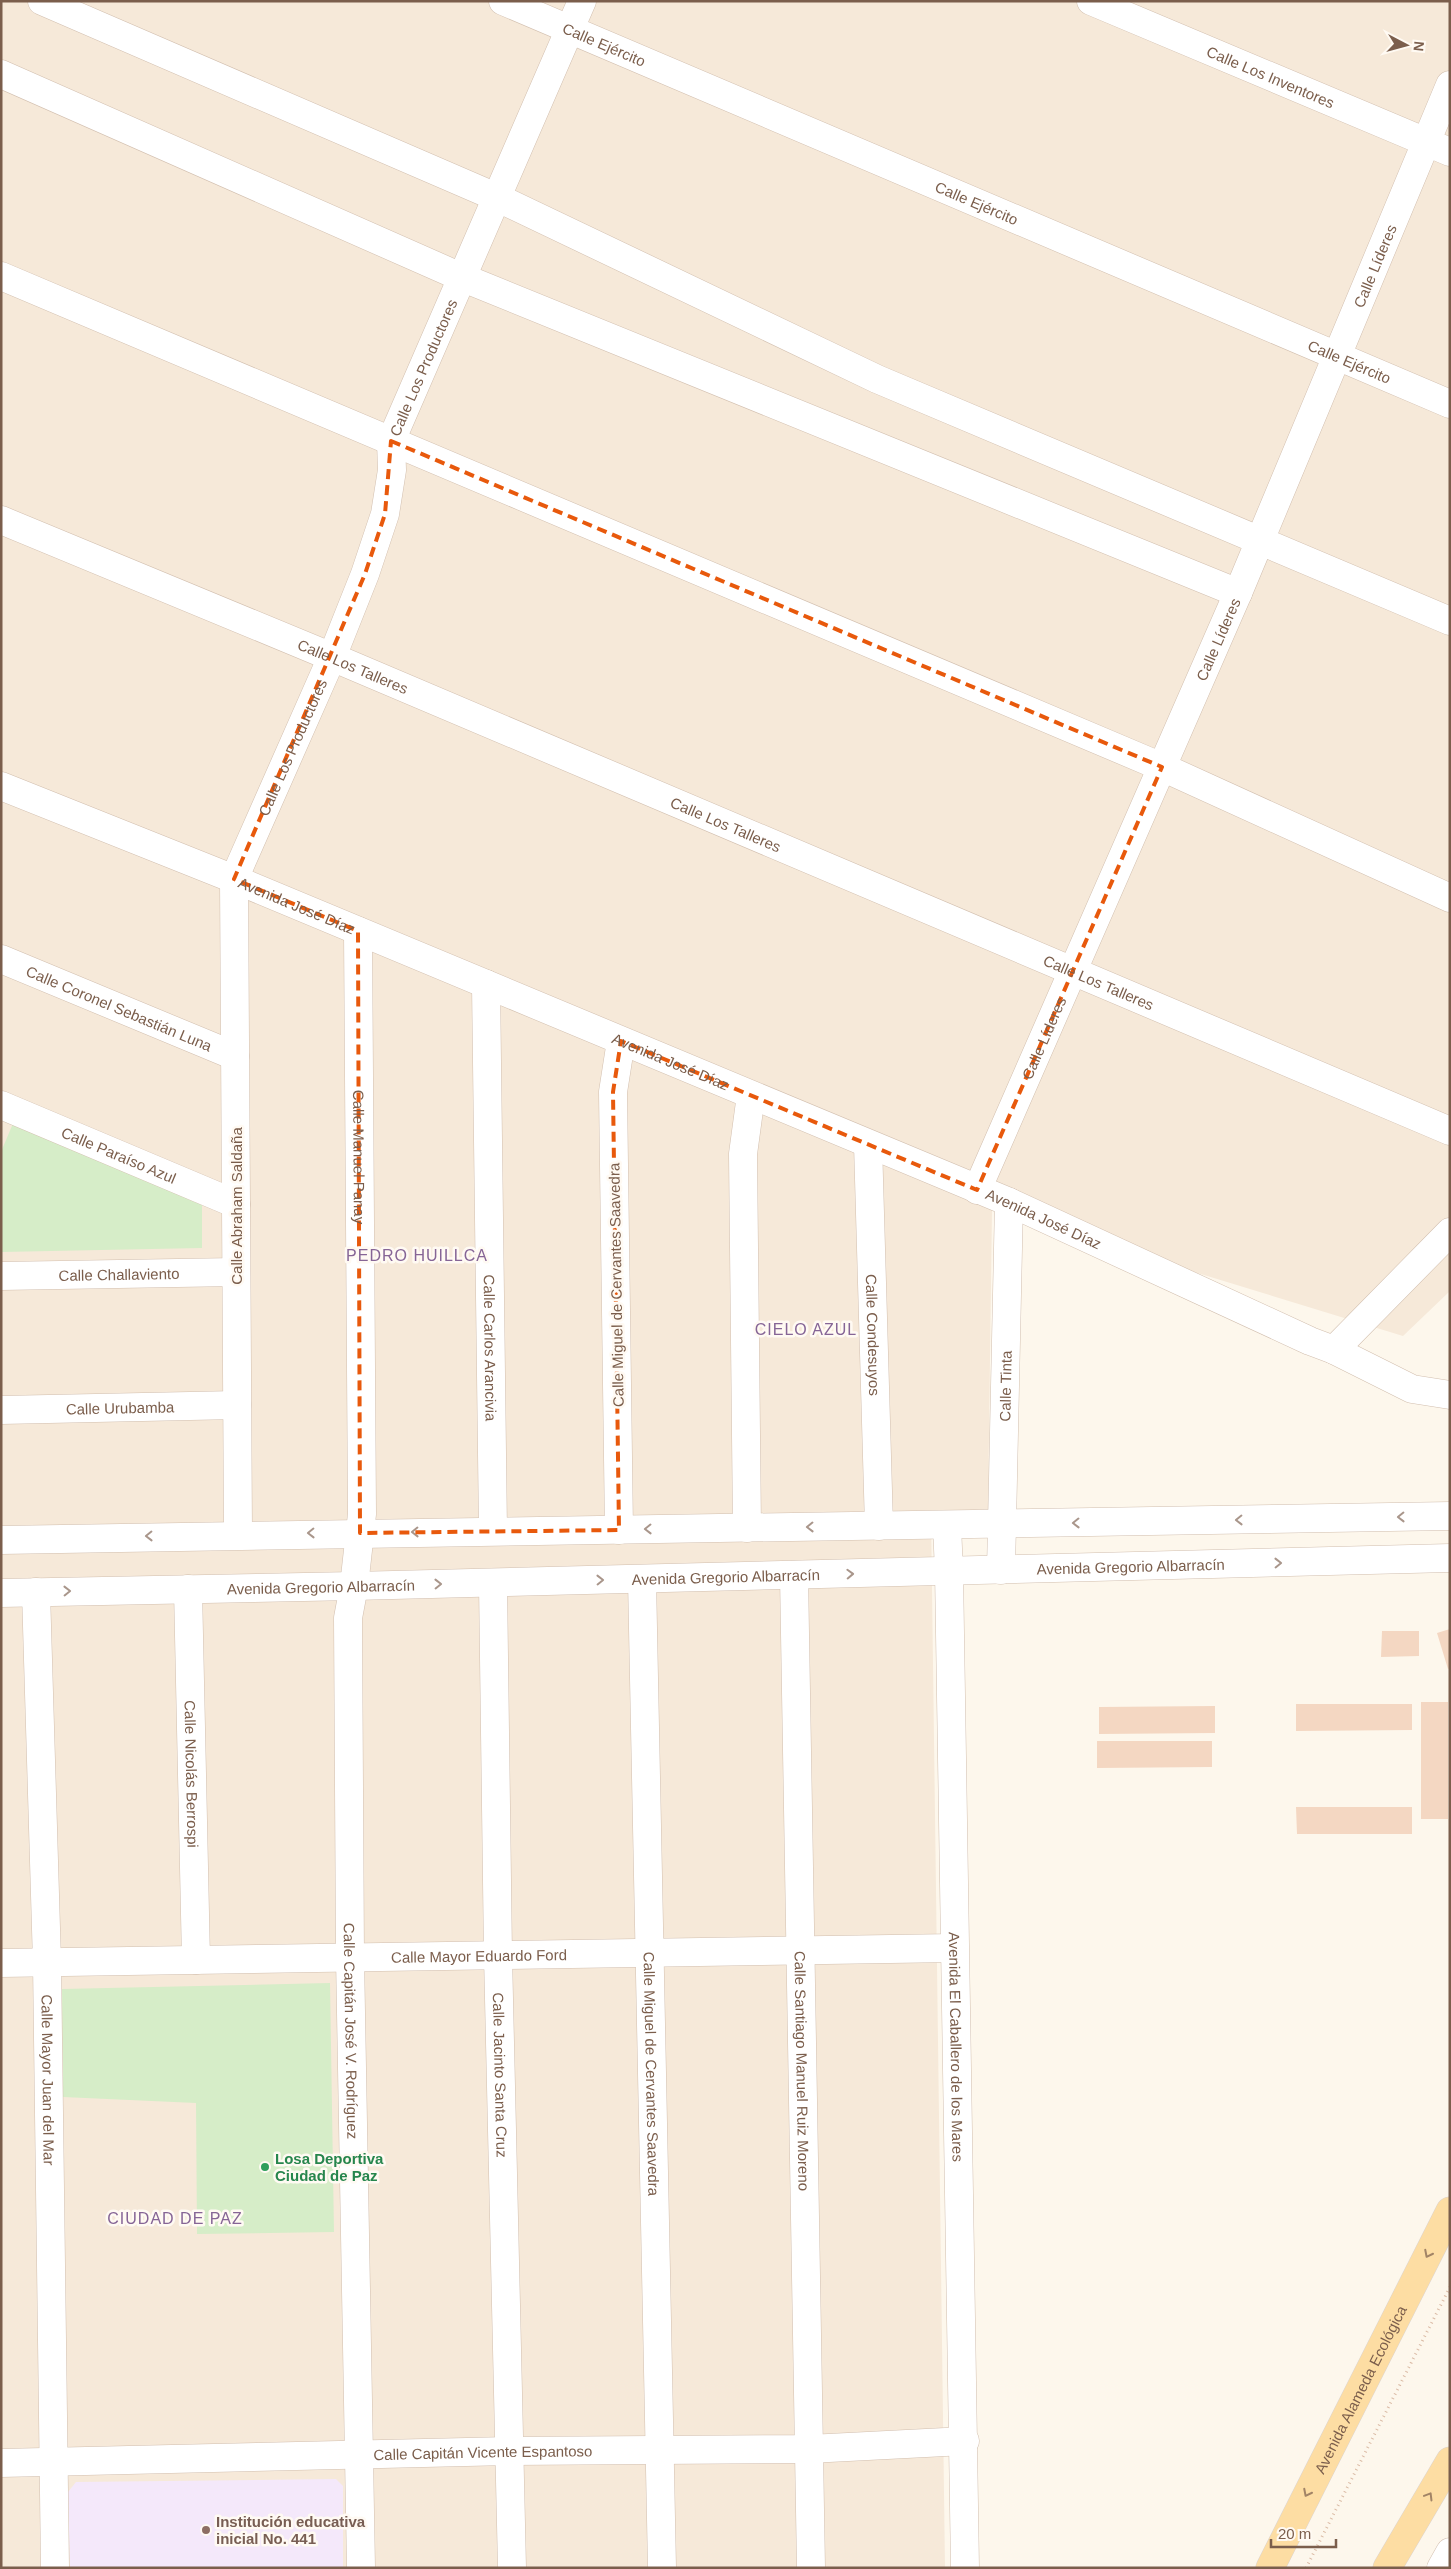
<svg xmlns="http://www.w3.org/2000/svg" width="1451" height="2569" viewBox="0 0 1451 2569" font-family="Arial,sans-serif">
  <rect width="100%" height="100%" fill="#fdf7ec"/>
  <path fill="#f6e9d9" d="M1,1H1450V1291L1403,1336L992,1210L988,1509L931,1513L945,2568H1Z"/>
  <path fill="#f4e8fa" d="M336,2479L343,2486V2568H70L68,2492L76,2482Z"/>
  <path fill="#d6edc8" d="M14,1121L202,1202V1248L1,1252V1152Z
    M330,1983L334,2232L197,2234L196,2103L63,2097L62,1989Z"/>
  <path fill="#f4d7c2" d="M1450,1629V1668L1448,1669L1437,1633Z
    M1382,1631H1419V1656L1381,1657Z
    M1421,1702H1448V1819H1421Z
    M1296,1704H1412V1730L1296,1731Z
    M1215,1706V1733L1099,1734V1707Z
    M1097,1741H1212V1767L1097,1768Z
    M1296,1807H1412V1834H1297Z"/>
  <g fill="none" stroke-linecap="round" stroke-linejoin="round">
    <defs>
      <g id="minor">
        <path d="M42,1L496,197L877,379L1450,621"/>
        <path id="s1" d="M503,1L1450,404"/>
        <path id="s2" d="M1091,1L1450,152"/>
        <path d="M1,74L461,277L1238,593"/>
        <path d="M1,276L1162,767L1450,898"/>
        <path id="s3" d="M1,520L332,657L1450,1131"/>
        <path id="s4" d="M1,786L234,879L1009,1202L1310,1341L1334,1350L1412,1389L1450,1395"/>
        <path id="s5" d="M358,931L362,1514L354,1586L348,1618L350,1957L361,2568"/>
        <path id="s6" d="M1,959L235,1056"/>
        <path id="s7" d="M486,984L493,1531"/>
        <path id="s8" d="M1,1105L236,1204"/>
        <path id="s9" d="M868,1144L879,1526"/>
        <path id="s10" d="M977,1190L1238,593L1450,85"/>
        <path id="s11" d="M1,1276L236,1272"/>
        <path d="M1334,1350L1450,1232"/>
        <path id="s12" d="M1,1410L237,1405"/>
        <path id="s13" d="M947,1526L949,1571L965,2568"/>
        <path d="M747,1528L743,1154L751,1095"/>
        <path d="M619,1530L613,1092L621,1041"/>
        <path id="s14" d="M238,1534L234,879L332,657L365,574L385,514L392,470L391,441L582,1"/>
        <path d="M1,1540L1450,1516"/>
        <path id="s15" d="M1001,1570L1009,1202"/>
        <path id="s16" d="M794,1575L811,2568"/>
        <path id="s17" d="M642,1579L662,2568"/>
        <path id="s18" d="M493,1583L498,1955L512,2568"/>
        <path id="s19" d="M188,1589L196,1960"/>
        <path id="s20" d="M36,1592L47,1962L55,2568"/>
        <path id="s21" d="M1,1593L354,1586L1450,1558"/>
        <path id="s22" d="M1,1963L954,1948"/>
        <path id="s23" d="M1,2463L509,2451L809,2449L965,2441"/>
        <path d="M1441,2568L1450,2552"/>
      </g>
      <g id="major">
        <path id="s24" d="M1270,2568L1450,2211"/>
        <path d="M1387,2568L1450,2461"/>
      </g>
    </defs>
    <use href="#minor" stroke="#d2bfaf" stroke-width="29"/>
    <use href="#major" stroke="#ddd5d0" stroke-width="29"/>
    <path stroke="#dabaa4" stroke-width="3" stroke-dasharray="1 4" stroke-linecap="butt" d="M1306,2568L1450,2287"/>
    <use href="#minor" stroke="#fff" stroke-width="28"/>
    <use href="#major" stroke="#fddda3" stroke-width="28"/>
  </g>
  <defs><path id="oneway-chevron" d="M-2-3.5L2.5 0L-2 3.5" fill="none" stroke-width="1.6" stroke-linecap="round" stroke-linejoin="round" transform="scale(1.25)"/></defs>
  <g stroke="#a9968b">
    <use href="#oneway-chevron" transform="translate(1401 1517) rotate(179)"/>
    <use href="#oneway-chevron" transform="translate(1239 1520) rotate(179)"/>
    <use href="#oneway-chevron" transform="translate(1076 1523) rotate(179)"/>
    <use href="#oneway-chevron" transform="translate(810 1527) rotate(179)"/>
    <use href="#oneway-chevron" transform="translate(648 1529) rotate(179)"/>
    <use href="#oneway-chevron" transform="translate(415 1532) rotate(179)"/>
    <use href="#oneway-chevron" transform="translate(311 1533) rotate(179)"/>
    <use href="#oneway-chevron" transform="translate(149 1536) rotate(179)"/>
    <use href="#oneway-chevron" transform="translate(1278 1563) rotate(-1)"/>
    <use href="#oneway-chevron" transform="translate(850 1574) rotate(-2)"/>
    <use href="#oneway-chevron" transform="translate(600 1580) rotate(-1)"/>
    <use href="#oneway-chevron" transform="translate(438 1584) rotate(-1)"/>
    <use href="#oneway-chevron" transform="translate(67 1591) rotate(-1)"/>
  </g>
  <g stroke="#a28466">
    <use href="#oneway-chevron" transform="translate(1428 2254) rotate(117)"/>
    <use href="#oneway-chevron" transform="translate(1307 2493) rotate(117)"/>
    <use href="#oneway-chevron" transform="translate(1429 2496) rotate(-59)"/>
  </g>
  <path fill="none" stroke="#e8590c" stroke-width="4" stroke-dasharray="10 6" stroke-linejoin="round" d="M391,441L1162,767L977,1190L621,1041L613,1092L619,1530L360,1533L358,931L234,879L365,574L385,514Z"/>
  <circle fill="#2e9e5b" stroke="#fffaf3" stroke-width="2" cx="265" cy="2167" r="5"/>
  <circle fill="#8d6e63" stroke="#fffaf3" stroke-width="2" cx="206" cy="2530" r="5"/>
  <g text-anchor="middle" dominant-baseline="central" stroke-width="5" stroke-linejoin="round" paint-order="stroke">
    <g font-size="15" fill="#7b5e4c" stroke="#fffaf3">
      <text stroke="none"><textPath href="#s1" startOffset="110">Calle Ejército</textPath></text>
      <text stroke="none"><textPath href="#s2" startOffset="195">Calle Los Inventores</textPath></text>
      <text stroke="none"><textPath href="#s1" startOffset="515">Calle Ejército</textPath></text>
      <text stroke="none"><textPath href="#s10" startOffset="1006">Calle Líderes</textPath></text>
      <text stroke="none"><textPath href="#s1" startOffset="920">Calle Ejército</textPath></text>
      <text stroke="none"><textPath href="#s14" startOffset="1204">Calle Los Productores</textPath></text>
      <text stroke="none"><textPath href="#s10" startOffset="601">Calle Líderes</textPath></text>
      <text stroke="none"><textPath href="#s3" startOffset="381">Calle Los Talleres</textPath></text>
      <text stroke="none"><textPath href="#s14" startOffset="799">Calle Los Productores</textPath></text>
      <text stroke="none"><textPath href="#s3" startOffset="786">Calle Los Talleres</textPath></text>
      <text stroke="none"><textPath href="#s4" startOffset="319">Avenida José Díaz</textPath></text>
      <text stroke="none"><textPath href="#s3" startOffset="1191">Calle Los Talleres</textPath></text>
      <text stroke="none"><textPath href="#s6" startOffset="128">Calle Coronel Sebastián Luna</textPath></text>
      <text stroke="none"><textPath href="#s10" startOffset="166">Calle Líderes</textPath></text>
      <text stroke="none"><textPath href="#s4" startOffset="724">Avenida José Díaz</textPath></text>
      <text stroke="none"><textPath href="#s8" startOffset="128">Calle Paraíso Azul</textPath></text>
      <text stroke="none"><textPath href="#s5" startOffset="226">Calle Manuel Panay</textPath></text>
      <text transform="translate(236 1206) rotate(-90)">Calle Abraham Saldaña</text>
      <text stroke="none"><textPath href="#s4" startOffset="1129">Avenida José Díaz</textPath></text>
      <text stroke="none"><textPath href="#s11" startOffset="118">Calle Challaviento</textPath></text>
      <text transform="translate(616 1285) rotate(-91)">Calle Miguel de Cervantes Saavedra</text>
      <text stroke="none"><textPath href="#s9" startOffset="191">Calle Condesuyos</textPath></text>
      <text stroke="none"><textPath href="#s7" startOffset="364">Calle Carlos Arancivia</textPath></text>
      <text stroke="none"><textPath href="#s15" startOffset="184">Calle Tinta</textPath></text>
      <text stroke="none"><textPath href="#s12" startOffset="119">Calle Urubamba</textPath></text>
      <text stroke="none"><textPath href="#s21" startOffset="1130">Avenida Gregorio Albarracín</textPath></text>
      <text stroke="none"><textPath href="#s21" startOffset="725">Avenida Gregorio Albarracín</textPath></text>
      <text stroke="none"><textPath href="#s21" startOffset="320">Avenida Gregorio Albarracín</textPath></text>
      <text stroke="none"><textPath href="#s19" startOffset="185">Calle Nicolás Berrospi</textPath></text>
      <text stroke="none"><textPath href="#s22" startOffset="478">Calle Mayor Eduardo Ford</textPath></text>
      <text stroke="none"><textPath href="#s5" startOffset="1101">Calle Capitán José V. Rodríguez</textPath></text>
      <text stroke="none"><textPath href="#s13" startOffset="521">Avenida El Caballero de los Mares</textPath></text>
      <text stroke="none"><textPath href="#s16" startOffset="496">Calle Santiago Manuel Ruiz Moreno</textPath></text>
      <text stroke="none"><textPath href="#s17" startOffset="495">Calle Miguel de Cervantes Saavedra</textPath></text>
      <text stroke="none"><textPath href="#s18" startOffset="492">Calle Jacinto Santa Cruz</textPath></text>
      <text stroke="none"><textPath href="#s20" startOffset="488">Calle Mayor Juan del Mar</textPath></text>
      <text stroke="none"><textPath href="#s24" startOffset="200">Avenida Alameda Ecológica</textPath></text>
      <text stroke="none"><textPath href="#s23" startOffset="482">Calle Capitán Vicente Espantoso</textPath></text>
    </g>
    <g font-size="15" font-weight="bold" fill="#27864d" stroke="#fffaf3" text-anchor="start">
      <text x="275" y="2158">Losa Deportiva<tspan x="275" dy="17">Ciudad de Paz</tspan></text>
    </g>
    <g font-size="15" font-weight="bold" fill="#785e54" stroke="#fffaf3" text-anchor="start">
      <text x="216" y="2521">Institución educativa<tspan x="216" dy="17">inicial No. 441</tspan></text>
    </g>
    <g font-size="16" letter-spacing="1" fill="#866596" stroke="#fffaf3">
      <text x="417" y="1255">PEDRO HUILLCA</text>
      <text x="806" y="1329">CIELO AZUL</text>
      <text x="175" y="2218">CIUDAD DE PAZ</text>
    </g>
  </g>
  <rect width="1451" height="2569" fill="none" stroke="#7b5e4c" stroke-width="5"/>
  <g transform="translate(1406 45) rotate(96)" stroke="#fffaf3" stroke-width="4" paint-order="stroke">
  <path d="M0-4L9 19L0 12L-9 19Z" fill="#7b5e4c"/>
  <text y="-8" font-size="14" font-weight="bold" text-anchor="middle" fill="#7b5e4c">N</text>
  </g>
  <path d="M1271 2539v8h65v-8" fill="none" stroke="#7b5e4c" stroke-width="2.5"/>
  <text x="1278" y="2539" font-size="15" fill="#7b5e4c" stroke="#fffaf3" stroke-width="4" paint-order="stroke">20 m</text>
</svg>
